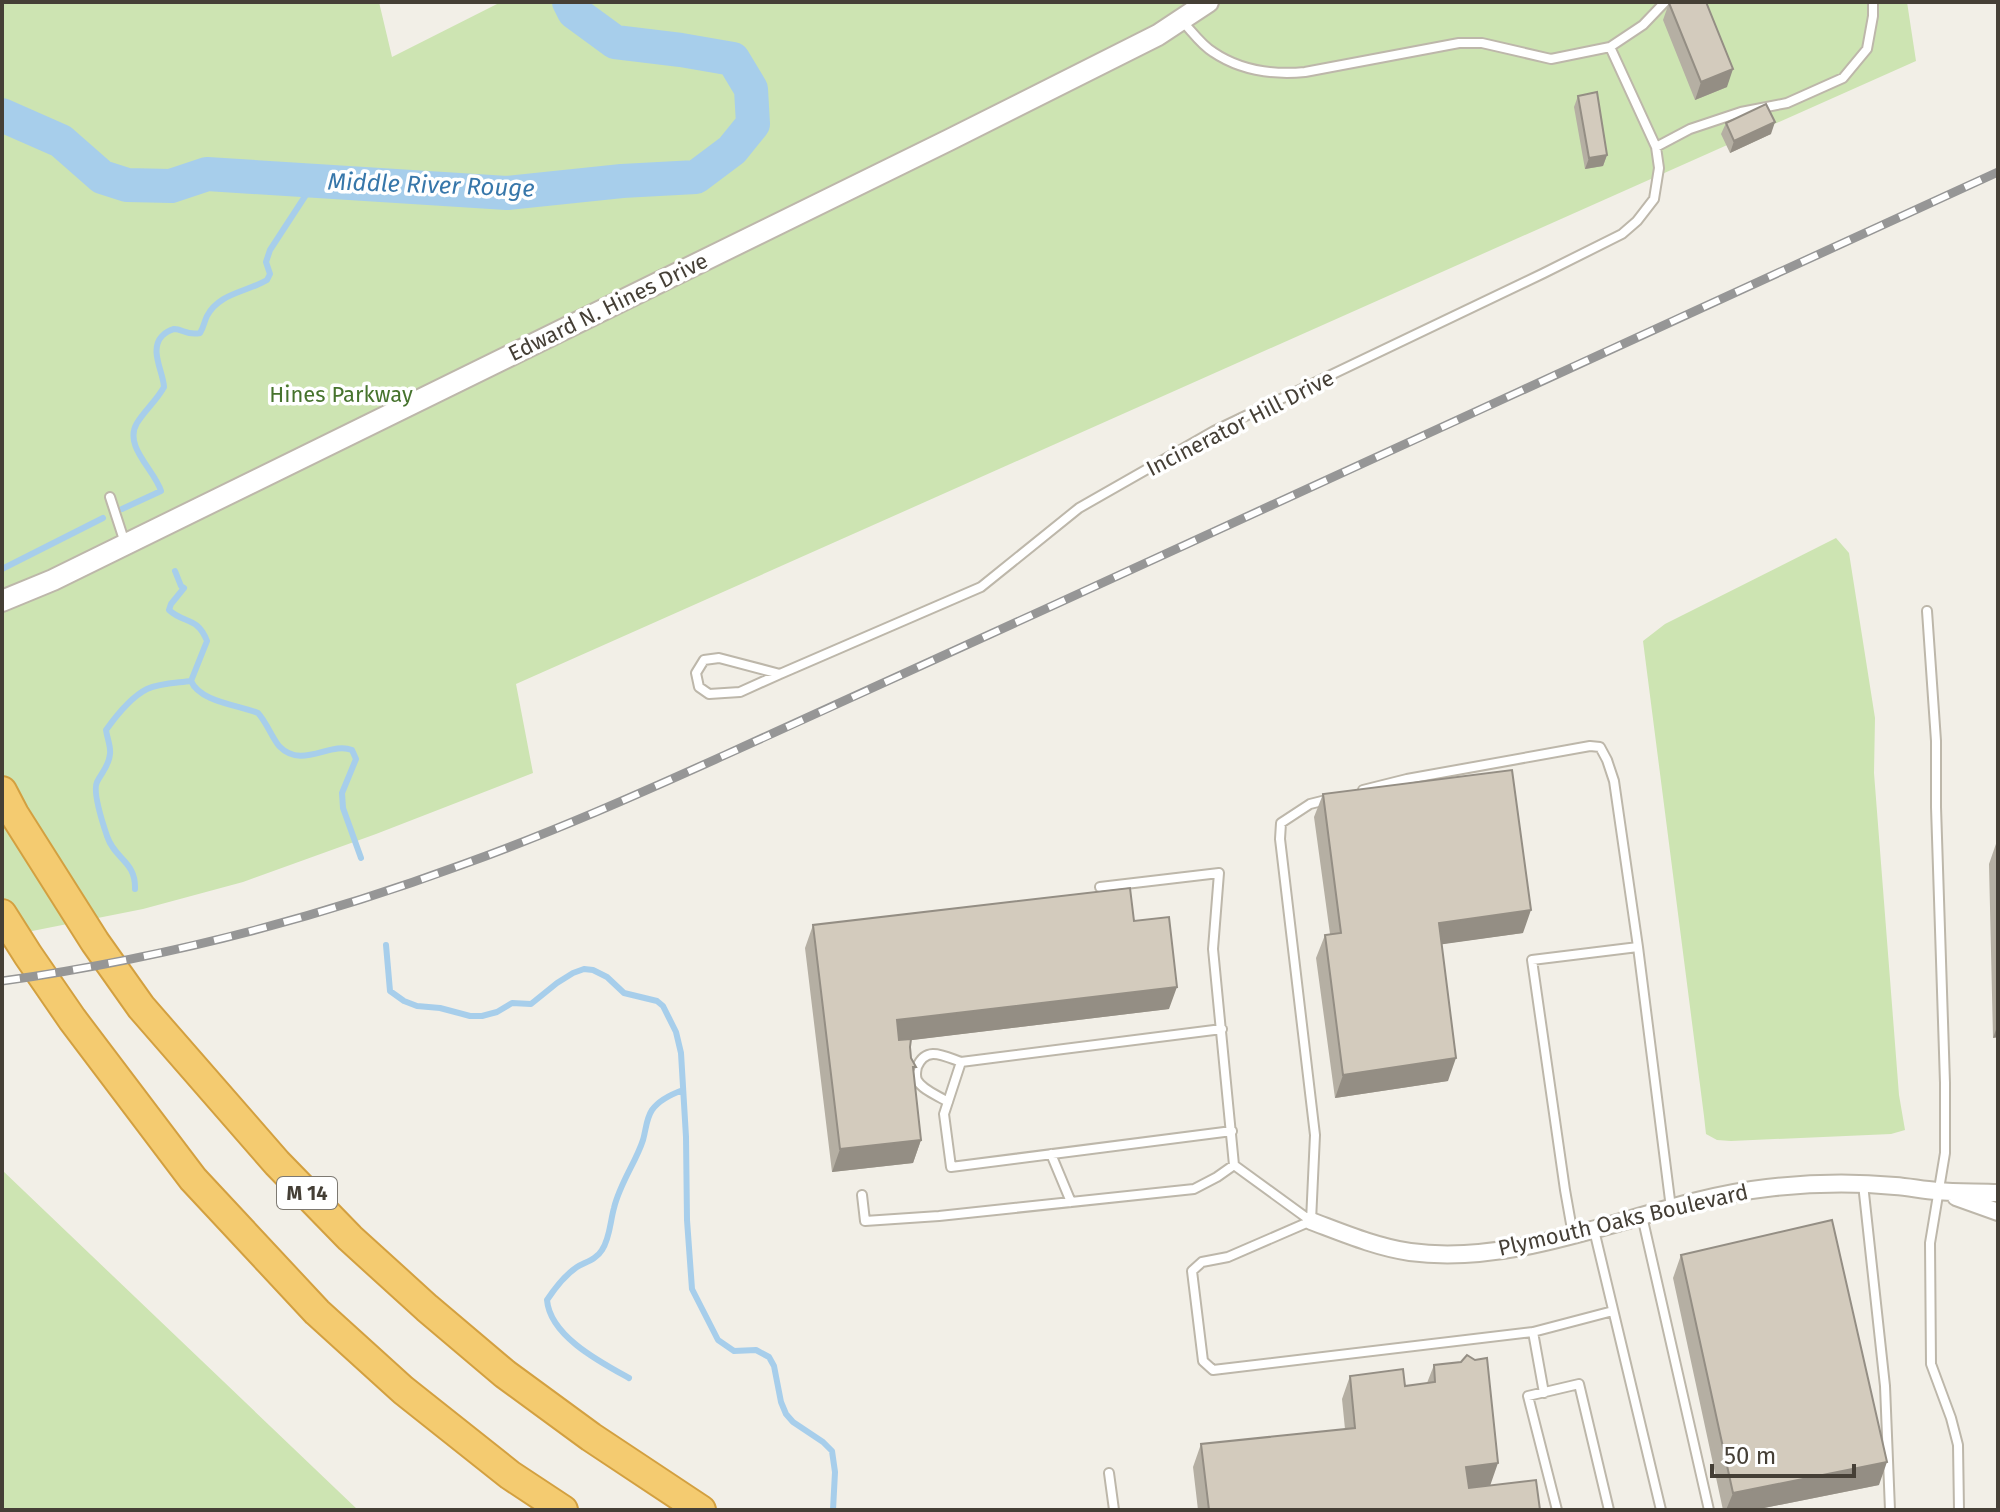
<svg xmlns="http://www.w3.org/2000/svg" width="2000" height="1512" viewBox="0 0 2000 1512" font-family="'Fira Sans',sans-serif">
  <rect width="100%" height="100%" fill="#f2efe7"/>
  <path fill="#cde4b2" d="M2,2H379L392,57L501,2H1907L1916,61L516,684L533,773L376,834L243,882L143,909L2,937Z
    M1836,538L1849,553L1875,718L1874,773L1899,1095L1905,1130L1891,1134L1731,1141L1717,1140L1706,1134L1704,1116L1643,641L1665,624Z
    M2,1170L358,1510H2Z"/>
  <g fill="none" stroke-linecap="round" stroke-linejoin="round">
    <path stroke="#a7ceeb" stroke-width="6" d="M122,509L161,491C154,469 123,446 137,423C145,410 157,400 164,387C163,371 149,350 162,336C165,333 170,330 174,329C183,329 187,336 200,333C204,327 204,322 207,316C219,293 247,292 267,280L270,274L266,262L270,250L315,181
      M2,569L103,518
      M175,571L181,586L184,588L171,604L169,610C184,624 197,616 207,641L191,681
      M191,681C200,702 239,705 258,713C267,723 271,736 279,746C302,770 330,741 352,750L356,759L342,793L343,808L361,858
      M135,889C136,861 115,860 107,836C103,824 92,792 97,782C102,772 109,766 110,754C111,746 107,738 106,730C116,716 131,697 147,689C160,683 177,683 191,681
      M386,945L390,991L404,1001L417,1006L440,1008L470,1016H482L497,1012L512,1003L531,1004L557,983L573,973L584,969L593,970L607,977L624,993L657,1001L663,1006L676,1032L681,1053L686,1137L687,1220L692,1289L718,1340L734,1351L756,1350L769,1357L774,1366L781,1402L786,1414L793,1422L823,1442L832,1451L835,1472L833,1510
      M629,1378C600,1362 550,1336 547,1300C555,1288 565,1275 577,1267C585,1262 596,1260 602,1250C610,1238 610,1222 614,1208C620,1183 636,1162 643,1140C646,1130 646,1119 652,1110C659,1100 672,1094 683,1090"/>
    <path stroke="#a7ceeb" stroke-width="34" d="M2,115L61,141L102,177L127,185L171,186L207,174L507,193L622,181L696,177L732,150L753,124L751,89L733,59L681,50L615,42L574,12L569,2"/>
    <defs>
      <path id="service" d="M1181,20C1191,30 1201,45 1213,52C1241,71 1273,75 1305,72L1459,43H1482L1551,59L1610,47L1643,25L1665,2
        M1656,147L1690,129L1741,112L1787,103L1843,78L1867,49L1873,16V2
        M110,497L125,543
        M1927,611L1936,741V807L1945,1083V1153L1930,1243L1931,1364L1951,1418L1958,1445L1959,1510
        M780,674L719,658L704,660L696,673L699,687L709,694L740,692L780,674L981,587L1079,508L1214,431L1544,273L1622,234L1637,221L1654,199L1659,168L1656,147L1610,47
        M1363,790L1407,779L1590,746L1600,747L1607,760L1614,781L1638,947L1671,1208
        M1100,887L1219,873L1213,949L1234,1165L1311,1221
        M961,1062L944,1114L951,1167L1232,1131
        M948,1102C939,1096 922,1090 917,1080C915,1075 916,1072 917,1067C926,1045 944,1056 961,1062L1222,1029
        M1051,1154L1071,1202
        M1863,1184L1885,1386L1890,1510
        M862,1195L865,1221L939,1216L1194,1189L1217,1177L1234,1165
        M1642,1216L1709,1510
        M1311,1221L1315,1135L1280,839L1281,823L1310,804L1330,799
        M1311,1221L1228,1257L1202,1262L1192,1271L1203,1361L1213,1370L1533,1332L1613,1311
        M1594,1230L1661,1510
        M1573,1235L1565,1190L1532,960L1638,947
        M1533,1332L1544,1393
        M1109,1473L1114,1510
        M1557,1510L1528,1396L1579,1384L1609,1510"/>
      <path id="minor" d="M1956,1197L1998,1212
        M1311,1221C1343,1233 1376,1247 1410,1252C1529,1268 1650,1201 1767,1188C1809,1183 1852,1182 1895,1186C1909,1187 1923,1190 1937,1191C1957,1193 1978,1192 1998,1193"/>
      <path id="tertiary" d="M2,601L53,580L949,140L1158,35L1208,2"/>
      <path id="motorway" d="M2,791L14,814L95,942L141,1007L277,1163L350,1238L427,1308L505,1374L591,1437L701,1510
        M2,914L28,955L72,1019L193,1179L317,1312L403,1390L510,1475L563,1510"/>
    </defs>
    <use href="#service" stroke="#bdb7aa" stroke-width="12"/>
    <use href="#minor" stroke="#bdb7aa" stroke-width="20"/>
    <use href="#tertiary" stroke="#bdb7aa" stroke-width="24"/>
    <use href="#motorway" stroke="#d3a040" stroke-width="32"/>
    <use href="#service" stroke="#fff" stroke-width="8"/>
    <use href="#minor" stroke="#fff" stroke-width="16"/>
    <use href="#tertiary" stroke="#fff" stroke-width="20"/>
    <use href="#motorway" stroke="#f4cb70" stroke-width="28"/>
    <defs>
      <path id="rail" d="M2,981C159,959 315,919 464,864C553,832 639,794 725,755C830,708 935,659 1041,611C1360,465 1679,318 1998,172"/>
    </defs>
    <use href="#rail" stroke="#969696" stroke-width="9"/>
    <use href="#rail" stroke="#fff" stroke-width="6" stroke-dasharray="18" stroke-linecap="butt"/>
  </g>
  <path fill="#b5afa3" d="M1669,3L1727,87L1695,100L1663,20Z
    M1578,96L1607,155L1603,166L1585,169L1574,107Z
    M1726,123L1771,134L1730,153L1721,134Z
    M1323,794L1523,933L1441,944L1448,1081L1335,1098L1316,958L1325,935L1330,934L1314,817Z
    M1997,841H1998V1037L1993,1038L1989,864Z
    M1134,921L1169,1009L911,1040L910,1047L911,1058L916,1067L913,1074L921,1140L913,1163L832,1172L805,948L813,925Z
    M1681,1255L1879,1485L1754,1510H1723L1673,1278Z
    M1434,1365L1490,1485L1540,1510H1198L1193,1467L1201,1444L1345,1429L1342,1399L1350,1376L1405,1386L1427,1383Z"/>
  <path fill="#948e84" d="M1733,69L1727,87L1695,100L1701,82Z
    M1775,122L1771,134L1730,153L1734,141Z
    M1607,155L1603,166L1585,169L1589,158Z
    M1531,910L1523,933L1430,946L1439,923Z
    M1177,987L1169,1009L888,1043L897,1020Z
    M1998,1024V1037L1993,1038Z
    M1456,1058L1448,1081L1335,1098L1343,1075Z
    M921,1140L913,1163L832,1172L840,1149Z
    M1887,1462L1879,1485L1754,1510H1726L1733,1493Z
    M1498,1463L1490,1486L1457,1490L1466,1467Z"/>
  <path fill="#d3cbbd" stroke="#948e84" stroke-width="2" d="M1672,2H1706L1733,69L1701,82L1669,3Z
    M1597,92L1607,155L1589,158L1578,96Z
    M1766,104L1775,122L1734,141L1726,123Z
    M1512,770L1531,910L1439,923L1456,1058L1343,1075L1325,935L1341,933L1323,794Z
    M1997,841H1998V882Z
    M1130,888L1134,921L1169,917L1177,987L897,1020L899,1040L911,1039L910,1047L911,1058L916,1067H913L921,1140L840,1149L813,925Z
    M1832,1220L1887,1462L1733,1493L1681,1255Z
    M1467,1355L1475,1360L1487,1358L1498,1463L1466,1467L1469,1488L1536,1480L1540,1510H1209L1201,1444L1355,1428L1350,1376L1403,1369L1405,1386L1435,1382L1434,1365L1461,1362Z"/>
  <g text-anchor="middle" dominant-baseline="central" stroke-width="7" stroke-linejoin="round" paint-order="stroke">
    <rect fill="#fff" stroke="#7d7972" stroke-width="2" x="277" y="1177" width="60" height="32" rx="6"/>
    <g font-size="20" font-weight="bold" fill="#453f36">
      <text x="307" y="1193">M 14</text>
    </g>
    <g font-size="22" fill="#453f36" stroke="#fff">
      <text transform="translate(608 307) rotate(-26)">Edward N. Hines Drive</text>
      <text transform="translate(1240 423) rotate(-27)">Incinerator Hill Drive</text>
      <text transform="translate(1623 1220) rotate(-13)">Plymouth Oaks Boulevard</text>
    </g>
    <g font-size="22" fill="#46732d" stroke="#fff">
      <text x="341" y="394">Hines Parkway</text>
    </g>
    <g font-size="24" font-style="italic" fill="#3777aa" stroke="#fff">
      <text transform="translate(431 185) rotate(2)">Middle River Rouge</text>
    </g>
  </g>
  <rect width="2000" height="1512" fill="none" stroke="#453f36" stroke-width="8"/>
  <path d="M1712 1464v12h142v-12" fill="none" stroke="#453f36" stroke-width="4"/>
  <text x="1724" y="1464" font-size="24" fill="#453f36" stroke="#ffffff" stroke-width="6" paint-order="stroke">50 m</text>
</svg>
